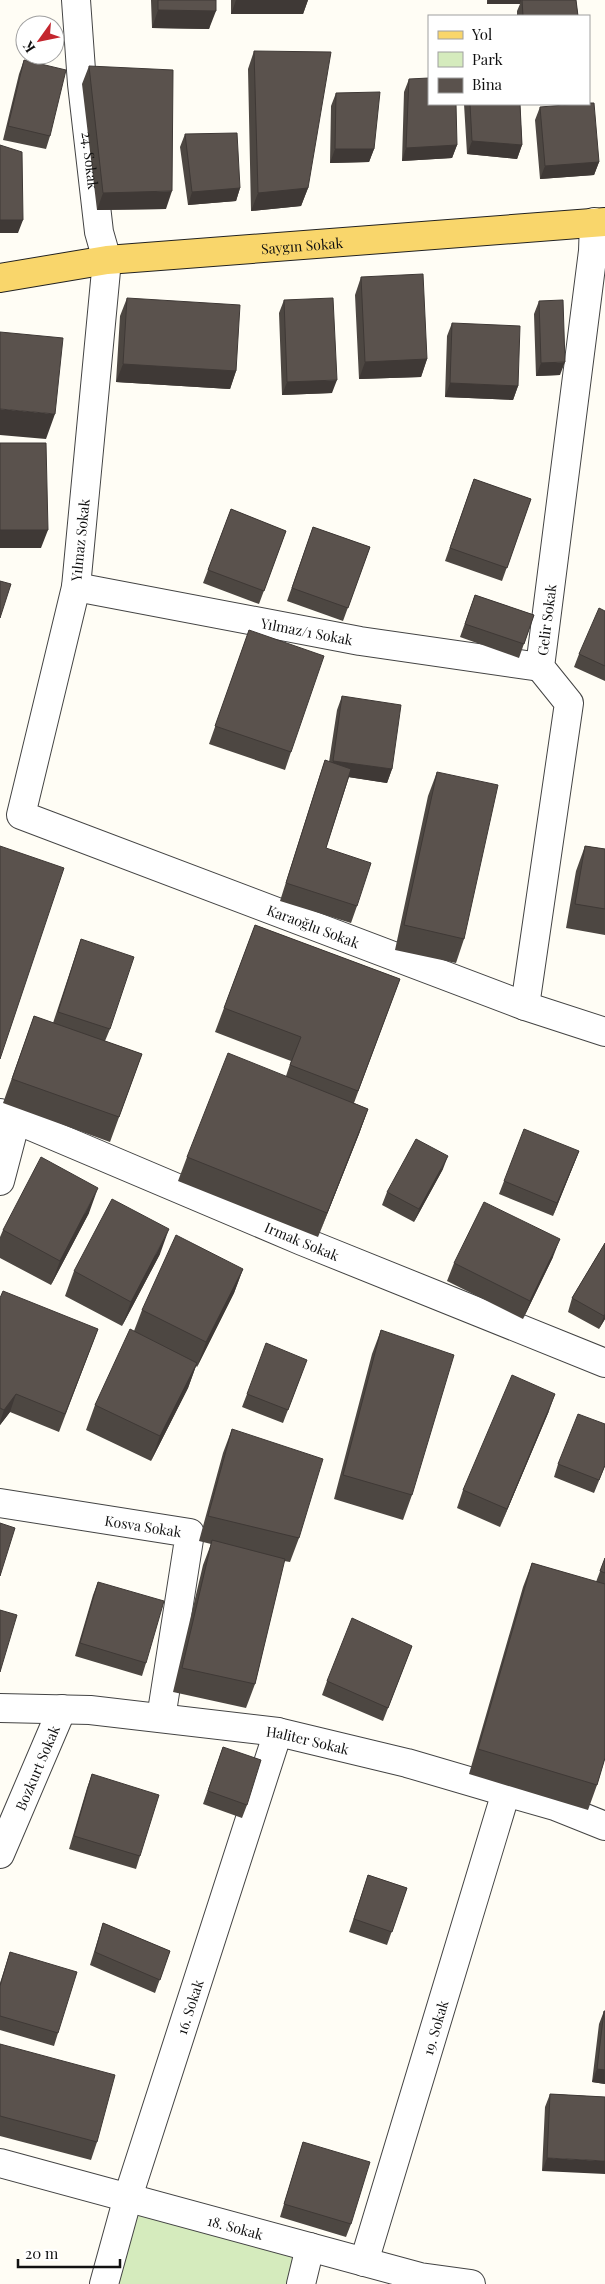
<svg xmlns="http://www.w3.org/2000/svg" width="605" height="2284" viewBox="0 0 605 2284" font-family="'Playfair Display',serif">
  <rect width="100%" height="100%" fill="#fffdf5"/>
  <path fill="#d5ebbd" d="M128,2197L310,2247L301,2284H104Z"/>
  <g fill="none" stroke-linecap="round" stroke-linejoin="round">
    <defs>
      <g id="minor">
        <path id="s1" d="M76,0L82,84L99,232L107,260L76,587L21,815L525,1006L605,1032"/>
        <path id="s2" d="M76,587L360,641L540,667"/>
        <path id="s3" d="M525,1006L569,703L540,667L593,251L594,222"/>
        <path id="s4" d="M0,1113L302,1241L605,1363"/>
        <path d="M0,1181L16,1120"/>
        <path id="s5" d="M0,1503L190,1533L161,1718"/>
        <path id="s6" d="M0,1708L90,1710L278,1732L407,1763L506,1792L555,1806L605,1826"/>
        <path id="s7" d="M0,1854L62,1709"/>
        <path id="s8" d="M0,2163L420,2277L471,2284"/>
        <path id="s9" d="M364,2262L506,1792"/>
        <path id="s10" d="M104,2284L128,2197L278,1732"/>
        <path d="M301,2284L310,2247"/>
      </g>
      <g id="major">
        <path id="s11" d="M0,278L107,260L605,222"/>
      </g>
    </defs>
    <use href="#minor" stroke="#444" stroke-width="30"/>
    <use href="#major" stroke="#222" stroke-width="30"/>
    <use href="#minor" stroke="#fff" stroke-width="28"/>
    <use href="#major" stroke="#f9d66b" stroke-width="28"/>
  </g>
  <path fill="#4d4742" d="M151,0H216L209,29L152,28Z
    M231,0H308L303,14H231Z
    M487,0H576L578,16H517V11L520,4H487Z
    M254,51L308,188L301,206L251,211L248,69Z
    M24,60L50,136L46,149L3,140L19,74Z
    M89,66L166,209L97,210L82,84Z
    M409,79L457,145L452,158L402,161L404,92Z
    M336,93L374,149L369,162L330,163L331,106Z
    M464,104H520L522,145L517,159L467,154Z
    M540,107L599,162L594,175L540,179L535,120Z
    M185,134L240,188L236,201L188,205L180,147Z
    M361,277L427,359L421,377L359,379L355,295Z
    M127,298L236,371L230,389L116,382L120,316Z
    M284,300L332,393L282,395L279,313Z
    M539,301L560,375L536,376L534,314Z
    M452,323L518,386L513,400L445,397L447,336Z
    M474,479L531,499L502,581L445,561Z
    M231,509L286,531L259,604L203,583Z
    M313,527L370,547L343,621L287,601Z
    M475,595L534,615L519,658L460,637Z
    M605,611V681L574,667L579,654Z
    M249,630L291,752L285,770L209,744Z
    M342,696L392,769L387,783L349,777L326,848L357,906L351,923L280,901L319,778L325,760L329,762L337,710Z
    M437,772L464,939L456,963L395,950L428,796Z
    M585,846L605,849V935L566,928L576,871Z
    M255,925L400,979L354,1103L368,1109L359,1134L318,1237L178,1181L187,1157L286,1076L291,1061L215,1032Z
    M81,939L110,1029L105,1041L142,1054L110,1142L3,1103L34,1016L53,1023Z
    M579,1151L553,1216L499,1194L504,1181Z
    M443,1169L414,1222L382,1205L387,1192Z
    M89,1213L51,1285L0,1258V1237L3,1230Z
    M605,1243V1319L599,1329L568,1312L572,1298Z
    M160,1254L122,1326L65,1296L74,1271Z
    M553,1257L523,1319L447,1281L454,1263Z
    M243,1269L234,1293L197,1367L196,1366L188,1388L151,1461L86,1430L95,1405L134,1331L142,1310Z
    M0,1298L98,1329L59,1432L10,1412L0,1425Z
    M381,1330L412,1495L403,1520L334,1499L372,1354Z
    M302,1373L283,1423L242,1407L247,1394Z
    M549,1411L500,1527L457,1508L463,1490Z
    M232,1429L299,1538L290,1562L284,1561L255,1684L246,1708L173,1692L203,1565L211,1544L199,1541L223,1453Z
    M558,1464L605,1466L594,1493L554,1477Z
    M605,1558V1758L597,1785L588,1810L469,1774L523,1587L532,1563L596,1582Z
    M98,1582L146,1663L142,1676L75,1656L93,1595Z
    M412,1646L383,1721L322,1695L327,1681Z
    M223,1747L247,1805L242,1818L203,1804Z
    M92,1774L140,1856L136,1869L69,1849L87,1788Z
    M368,1875L407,1888L387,1945L349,1932Z
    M103,1923L170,1951L155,1993L90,1965Z
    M10,1952L58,2033L54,2046L0,2030V1983Z
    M604,2011H605V2084L592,2082L599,2024Z
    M0,2044L97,2142L91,2160L0,2136Z
    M550,2094L605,2097L542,2171L545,2107Z
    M303,2142L351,2224L346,2237L280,2217Z"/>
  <path fill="#3f3936" d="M236,0H308L303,14H231Z
    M488,0H521L520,4H487Z
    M158,10L216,11L209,29L152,28Z
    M472,141L522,145L517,159L467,154Z
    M457,145L452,158L402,161L406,148Z
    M335,149H374L369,162L330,163Z
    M599,162L594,175L540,179L545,166Z
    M240,188L236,201L188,205L192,192Z
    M308,188L301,206L251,211L258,193Z
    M172,191L166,209L97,210L103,193Z
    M0,220H23L18,233H0Z
    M427,359L421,377L359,379L365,362Z
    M565,362L560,375L536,376L541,363Z
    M123,364L236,371L230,389L116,382Z
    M337,380L332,393L282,395L287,382Z
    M450,383L518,386L513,400L445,397Z
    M0,409L55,414L46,439L0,435Z
    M0,530H48L41,548H0Z
    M333,761L392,769L387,783L328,774Z
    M368,1109L359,1134L318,1237L327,1213Z
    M579,1151L574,1164L553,1216L557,1203Z
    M448,1156L443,1169L414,1222L419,1209Z
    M98,1188L89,1213L51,1285L60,1261Z
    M169,1229L160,1254L122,1326L131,1302Z
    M560,1239L553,1257L523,1319L530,1301Z
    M243,1269L234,1293L197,1367L206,1342Z
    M605,1314V1319L599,1329L604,1316Z
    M197,1363L188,1388L151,1461L160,1436Z
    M16,1394L10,1412L0,1425V1422L4,1410Z
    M555,1394L549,1411L500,1527L507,1509Z
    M597,2069L605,2070V2084L592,2082Z
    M547,2158L605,2161V2174L542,2171Z"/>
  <path fill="#5a524d" stroke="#3f3936" d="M158,0H216V11L158,10Z
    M522,0H576L578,16H523Z
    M254,51L331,52L308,188L258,193Z
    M24,60L66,70L50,136L8,126Z
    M89,66L173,70L172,191L103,193Z
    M429,78V104H456L457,145L406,148L409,79Z
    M380,92L374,149H335L336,93Z
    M589,103H594L599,162L545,166L540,107Z
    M470,104H520L522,145L472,141Z
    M237,133L240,188L192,192L185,134Z
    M0,145L22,152L23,220H0Z
    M423,274L427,359L365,362L361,277Z
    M127,298L240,305L236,371L123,364Z
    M333,298L337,380L287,382L284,300Z
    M563,300L565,362L541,363L539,301Z
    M452,323L520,326L518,386L450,383Z
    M0,332L63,338L55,414L0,409Z
    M0,443H46L48,530H0Z
    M474,479L531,499L507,568L450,548Z
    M231,509L286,531L264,591L208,570Z
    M313,527L370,547L348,608L292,588Z
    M0,581L11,584L0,618Z
    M475,595L534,615L524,644L465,624Z
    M599,608L605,611V666L579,654Z
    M249,630L324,656L291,752L215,726Z
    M342,696L401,705L392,769L333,761Z
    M325,760L351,769L326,848L371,863L357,906L286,883Z
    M437,772L498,785L464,939L404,925Z
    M0,846L64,868L0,1059Z
    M585,846L605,849V909L575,904Z
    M255,925L400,979L358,1091L290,1065L301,1037L224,1008Z
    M81,939L134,957L110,1029L58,1012Z
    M34,1016L142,1054L119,1117L12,1079Z
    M228,1053L368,1109L327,1213L187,1157Z
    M524,1129L579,1151L557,1203L504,1181Z
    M416,1139L448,1156L419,1209L387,1192Z
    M41,1157L98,1188L60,1261L3,1230Z
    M112,1199L169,1229L131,1302L74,1271Z
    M484,1202L560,1239L530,1301L454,1263Z
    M176,1235L243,1269L206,1342L142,1310Z
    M605,1243V1314L604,1316L572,1298Z
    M3,1291L98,1329L65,1414L16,1394L4,1410L0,1408V1298Z
    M130,1329L197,1363L160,1436L95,1405Z
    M381,1330L454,1355L412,1495L343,1475Z
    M266,1343L307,1360L288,1410L247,1394Z
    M512,1375L555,1394L507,1509L463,1490Z
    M578,1414L605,1424V1465L599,1480L558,1464Z
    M232,1429L323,1459L299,1538L208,1516Z
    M0,1523L15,1528L0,1576Z
    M212,1540L285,1559L255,1684L182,1668Z
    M605,1558V1573L600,1571Z
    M532,1563L605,1584V1758L597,1785L478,1749Z
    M98,1582L164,1601L146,1663L80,1643Z
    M0,1610L17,1615L0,1672Z
    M352,1618L412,1646L388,1708L327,1681Z
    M223,1747L261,1760L247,1805L208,1791Z
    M92,1774L159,1795L140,1856L74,1836Z
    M368,1875L407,1888L392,1932L354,1919Z
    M103,1923L170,1951L160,1980L95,1952Z
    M10,1952L77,1972L58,2033L0,2016V1986Z
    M604,2011H605V2070L597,2069Z
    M0,2044L115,2075L97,2142L0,2116Z
    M550,2094L605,2097V2161L547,2158Z
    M303,2142L370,2162L351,2224L284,2204Z"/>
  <g text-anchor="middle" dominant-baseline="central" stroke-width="5" stroke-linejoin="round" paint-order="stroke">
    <g font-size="14" fill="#111" stroke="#fff">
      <text stroke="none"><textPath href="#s1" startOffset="161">24. Sokak</textPath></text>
      <text stroke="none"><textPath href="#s11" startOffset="304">Saygın Sokak</textPath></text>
      <text transform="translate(80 540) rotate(-84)">Yılmaz Sokak</text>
      <text stroke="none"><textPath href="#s3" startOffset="400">Gelir Sokak</textPath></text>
      <text stroke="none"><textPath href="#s2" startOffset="235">Yılmaz/1 Sokak</textPath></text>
      <text stroke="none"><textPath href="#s1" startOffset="1138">Karaoğlu Sokak</textPath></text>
      <text stroke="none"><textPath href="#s4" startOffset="328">Irmak Sokak</textPath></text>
      <text stroke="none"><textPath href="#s5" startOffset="145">Kosva Sokak</textPath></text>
      <text stroke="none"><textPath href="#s6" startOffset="310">Haliter Sokak</textPath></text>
      <text stroke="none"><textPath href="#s7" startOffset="94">Bozkurt Sokak</textPath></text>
      <text stroke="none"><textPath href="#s10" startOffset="290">16. Sokak</textPath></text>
      <text stroke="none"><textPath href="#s9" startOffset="245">19. Sokak</textPath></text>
      <text stroke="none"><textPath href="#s8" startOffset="244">18. Sokak</textPath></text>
    </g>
  </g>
  <rect x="428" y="15" width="162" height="90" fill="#ffffff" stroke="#a0a0a0"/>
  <rect x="438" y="31" width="25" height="8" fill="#f9d66b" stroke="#a0a0a0"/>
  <text x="472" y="40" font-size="15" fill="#111111">Yol</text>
  <rect x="438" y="52" width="25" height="15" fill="#d5ebbd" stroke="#a0a0a0"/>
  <text x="472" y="65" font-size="15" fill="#111111">Park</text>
  <rect x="438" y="78" width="25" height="15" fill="#5a524d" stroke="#a0a0a0"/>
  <text x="472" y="90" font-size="15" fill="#111111">Bina</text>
  <g transform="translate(40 40) rotate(237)"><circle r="24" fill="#ffffff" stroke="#a0a0a0"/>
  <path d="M0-4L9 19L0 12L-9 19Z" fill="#c4262e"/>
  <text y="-8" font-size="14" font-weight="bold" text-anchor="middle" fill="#111111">K</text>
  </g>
  <path d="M18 2259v8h102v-8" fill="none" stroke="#111111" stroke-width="2.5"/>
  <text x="25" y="2259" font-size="15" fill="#111111" stroke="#ffffff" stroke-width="4" paint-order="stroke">20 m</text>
</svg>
